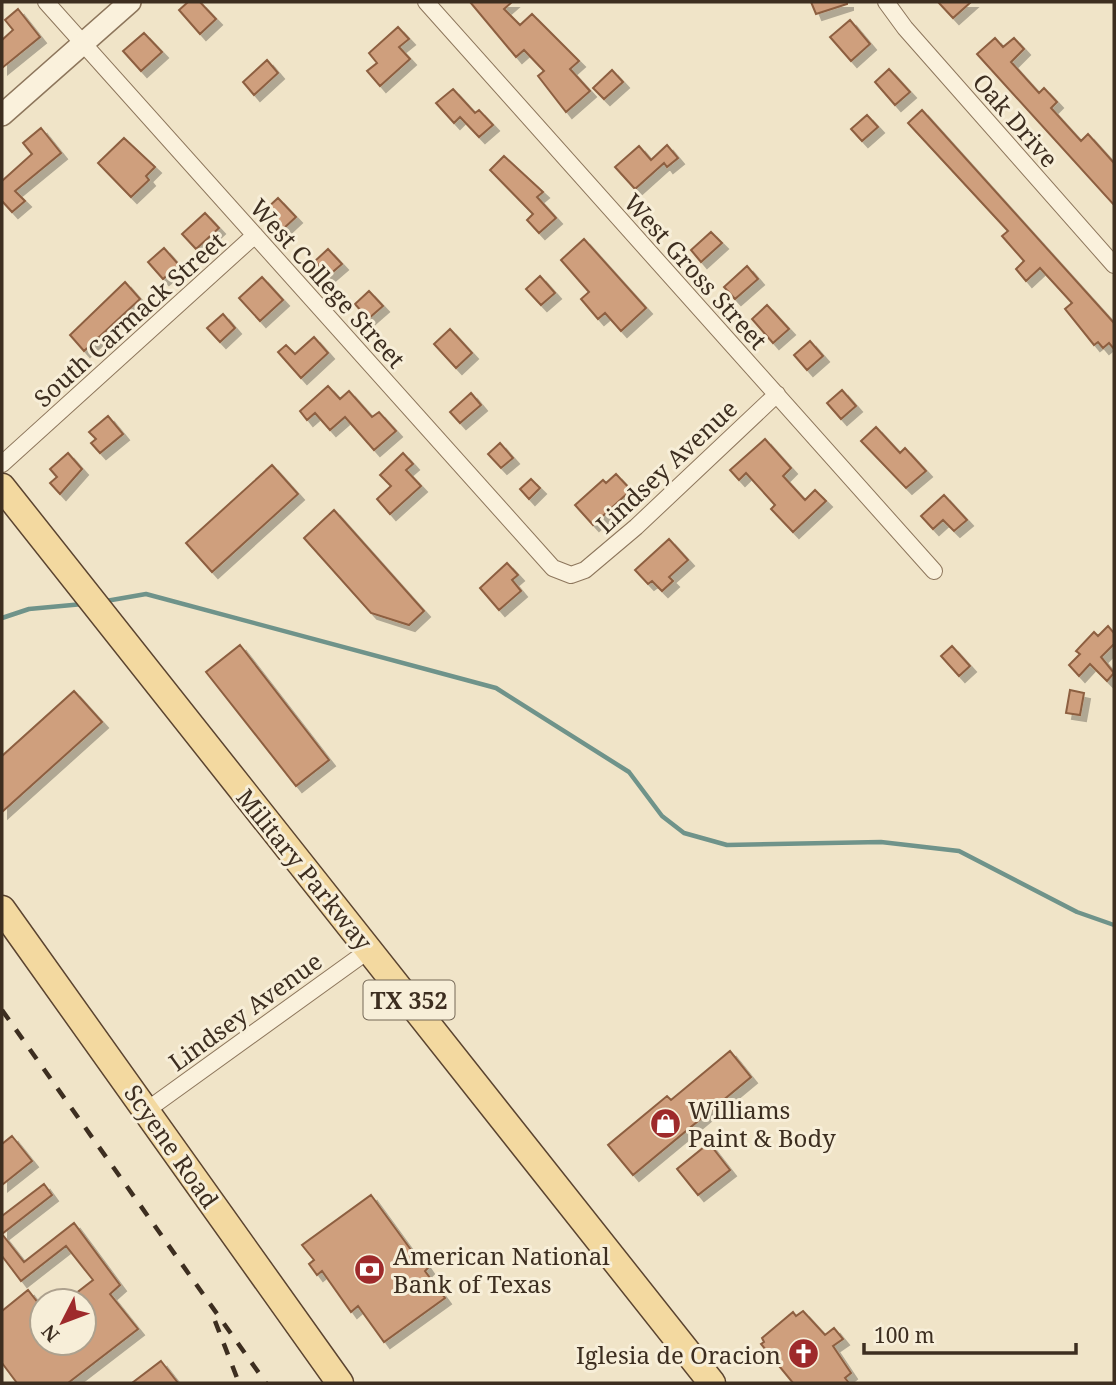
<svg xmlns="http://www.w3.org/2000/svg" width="1116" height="1385" viewBox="0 0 1116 1385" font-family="'Noto Serif',serif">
  <defs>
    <filter id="shadow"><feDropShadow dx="6" dy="6" stdDeviation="0" flood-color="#0004"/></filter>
  </defs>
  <rect width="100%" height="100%" fill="#f0e4c8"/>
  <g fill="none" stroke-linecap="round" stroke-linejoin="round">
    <path stroke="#6f938a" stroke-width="4.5" d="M106,601L146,594L496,688L629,772L662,816L684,833L727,845L881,842L959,851L1077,912L1114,925
      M2,618L29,609L83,604"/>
  </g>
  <path fill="#cf9f7d" stroke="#8d5f41" stroke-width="2" filter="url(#shadow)" d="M188,2H200L216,19L200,34L179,10Z
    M470,2H512L504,9L520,25L532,14L579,61L570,69L590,91L566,112L538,76L544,71L524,50L516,57Z
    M811,2H847V4L816,14Z
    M938,2H971L953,18Z
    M18,9L40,37L2,68V40L13,30L5,20Z
    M850,20L870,44L851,61L830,37Z
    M398,27L409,39L399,47L410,59L380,86L367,71L377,63L369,53Z
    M144,33L162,52L141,71L123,51Z
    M995,38L1003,47L1014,38L1024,49L1011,62L1039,93L1044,88L1057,102L1051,108L1081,141L1088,134L1114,163V205L977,54Z
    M267,60L278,73L254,95L243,82Z
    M889,69L910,92L895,105L875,82Z
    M612,70L623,82L604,99L593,88Z
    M453,89L475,113L479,110L493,125L479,137L460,117L454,123L436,103Z
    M922,110L1114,323V349L1109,343L1103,348L1098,342L1094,345L1065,309L1072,303L1040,268L1026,281L1016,269L1024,261L1002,236L1008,231L908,123Z
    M867,115L878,127L862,141L851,129Z
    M41,128L61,153L15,191L25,201L12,212L2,201V181L32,154L23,143Z
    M124,138L155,167L146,176L149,180L131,197L98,163Z
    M667,145L678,158L667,167L664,163L635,189L615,167L639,146L651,160Z
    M504,156L543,192L537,197L556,218L539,233L527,220L533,214L490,170Z
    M278,198L296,217L283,229L265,210Z
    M205,213L219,228L196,249L182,234Z
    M711,232L722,243L701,262L691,250Z
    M584,239L646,308L621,331L605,313L598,319L581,299L589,292L561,260Z
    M164,248L179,265L163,279L148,262Z
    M328,249L342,264L328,276L315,261Z
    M747,266L758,279L735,299L724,287Z
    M540,276L555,293L541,305L526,289Z
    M262,277L283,300L260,321L239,298Z
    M125,282L140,299L84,351L70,335Z
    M369,291L383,306L368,319L355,304Z
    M767,305L789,329L773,343L752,319Z
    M223,314L235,328L220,342L207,328Z
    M450,329L472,353L456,368L434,344Z
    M314,337L328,353L301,378L278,352L286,345L295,354Z
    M810,341L823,356L807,370L794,355Z
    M328,386L340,399L349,391L372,417L379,412L396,431L374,450L345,417L330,430L315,413L307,420L300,411Z
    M842,390L856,406L841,419L827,403Z
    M471,393L481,405L460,423L450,412Z
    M108,416L123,434L100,453L91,443L96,439L89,432Z
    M876,427L900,453L905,448L926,471L906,488L861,441Z
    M765,439L791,468L783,476L805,500L815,490L826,501L793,532L771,509L775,505L746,473L739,480L730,470Z
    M500,443L513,458L501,468L488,454Z
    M68,453L82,469L60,494L50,483L57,477L50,469Z
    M403,453L413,464L406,470L421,486L390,514L377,499L391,486L380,475Z
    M272,465L298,494L212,572L186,543Z
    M616,474L631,490L593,525L575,505L603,480L606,483Z
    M531,479L540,488L529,499L520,489Z
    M944,495L967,520L954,531L943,520L933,529L921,516Z
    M334,510L424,611L409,625L371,613L304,538Z
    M669,539L688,560L669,577L673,581L662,591L652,581L648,584L635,570Z
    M507,563L518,575L512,580L521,591L499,610L480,588Z
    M1108,626L1114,633V644L1101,657L1114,673L1107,681L1090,664L1079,676L1069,665L1080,654L1076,651L1094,632L1098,636Z
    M240,645L329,760L296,786L206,672Z
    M952,646L970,666L959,676L941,656Z
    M1070,690L1084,693L1080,715L1066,713Z
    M74,691L102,722L2,812V756Z
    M730,1051L751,1077L633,1175L608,1145L667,1096L671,1100Z
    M12,1136L32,1161L2,1185V1144Z
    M709,1143L730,1170L698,1195L677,1169Z
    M44,1184L52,1195L2,1234L24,1262L74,1223L120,1285L110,1294L138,1329L68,1383H17L2,1363V1311L28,1290L42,1308V1343H84V1301H66L93,1280L66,1246L21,1281L2,1256V1216Z
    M371,1195L414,1254L417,1252L428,1268L425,1271L445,1298L384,1342L358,1306L351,1312L322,1271L317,1275L309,1264L314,1260L302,1245Z
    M803,1311L825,1335L834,1328L843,1339L833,1346L851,1373L845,1378L849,1383H793L761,1344L764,1342L762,1338L793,1312L796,1316Z
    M161,1361L178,1383H132Z"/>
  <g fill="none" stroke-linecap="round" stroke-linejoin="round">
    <defs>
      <path id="minor" d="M46,2L553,568L571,575L585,570L636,527L777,394
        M426,2L934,571
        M886,2L905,28L1114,265
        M2,464L255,235
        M147,1110L369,950"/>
      <path id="tertiary" d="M2,115L130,2"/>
      <path id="primary" d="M2,487L712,1383
        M2,909L340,1383"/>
    </defs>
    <use href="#minor" stroke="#8d765c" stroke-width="18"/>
    <use href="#tertiary" stroke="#8d765c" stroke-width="24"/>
    <use href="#primary" stroke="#5b4430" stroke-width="29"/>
    <use href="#minor" stroke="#faf1dc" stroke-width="16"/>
    <use href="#tertiary" stroke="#faf1dc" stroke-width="21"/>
    <use href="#primary" stroke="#f3d9a0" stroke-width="26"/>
    <path stroke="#3d2e20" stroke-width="4.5" stroke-dasharray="12 12" stroke-linecap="butt" d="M2,1010L266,1383
      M215,1321L239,1383"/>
  </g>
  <defs>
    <symbol id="shop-disc" viewBox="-11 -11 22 22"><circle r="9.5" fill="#9e2a2b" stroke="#f7eed8"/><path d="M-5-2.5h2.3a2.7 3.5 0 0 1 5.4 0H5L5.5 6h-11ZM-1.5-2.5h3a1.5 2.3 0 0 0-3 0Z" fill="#fff"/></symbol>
    <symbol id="bank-disc" viewBox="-11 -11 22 22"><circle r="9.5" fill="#9e2a2b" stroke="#f7eed8"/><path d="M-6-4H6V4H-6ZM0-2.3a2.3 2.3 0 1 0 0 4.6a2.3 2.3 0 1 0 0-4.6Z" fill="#fff"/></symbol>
    <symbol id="church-disc" viewBox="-11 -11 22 22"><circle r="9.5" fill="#9e2a2b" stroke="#f7eed8"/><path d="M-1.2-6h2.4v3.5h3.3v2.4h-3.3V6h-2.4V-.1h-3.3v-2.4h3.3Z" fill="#fff"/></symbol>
  </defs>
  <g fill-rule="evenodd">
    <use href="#shop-disc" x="648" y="1106" width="35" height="35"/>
    <use href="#bank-disc" x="352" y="1252" width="35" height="35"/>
    <use href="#church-disc" x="786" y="1336" width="35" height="35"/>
  </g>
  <g text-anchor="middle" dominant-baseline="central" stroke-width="6" stroke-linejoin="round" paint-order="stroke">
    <rect fill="#f7eed8" stroke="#756857" stroke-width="2" x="363.5" y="980.5" width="91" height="39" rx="5"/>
    <g font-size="23" font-weight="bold" fill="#3d2e20">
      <text x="409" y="1000">TX 352</text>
    </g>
    <g font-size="24" fill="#3d2e20" stroke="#f7eed8">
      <text transform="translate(1016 120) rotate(49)">Oak Drive</text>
      <text transform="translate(696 271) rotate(48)">West Gross Street</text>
      <text transform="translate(328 283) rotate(48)">West College Street</text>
      <text transform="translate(129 319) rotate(-42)">South Carmack Street</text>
      <text transform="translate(666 466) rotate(-43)">Lindsey Avenue</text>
      <text transform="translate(305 869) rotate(51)">Military Parkway</text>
      <text transform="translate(245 1011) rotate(-36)">Lindsey Avenue</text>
      <text transform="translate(172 1146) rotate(55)">Scyene Road</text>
    </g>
    <g font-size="24" fill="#3d2e20" stroke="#f7eed8" text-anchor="start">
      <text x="688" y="1109">Williams<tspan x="688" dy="28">Paint &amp; Body</tspan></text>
      <text x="393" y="1255">American National<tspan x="393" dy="28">Bank of Texas</tspan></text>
      <text x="781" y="1354" text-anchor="end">Iglesia de Oracion</text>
    </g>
  </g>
  <rect width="1116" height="1385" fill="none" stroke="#3d2e20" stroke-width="7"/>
  <g transform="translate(63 1322) rotate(228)"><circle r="33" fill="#f7eed8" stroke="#ada18e" stroke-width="2"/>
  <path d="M0-5L12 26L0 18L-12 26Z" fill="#9e2a2b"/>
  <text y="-10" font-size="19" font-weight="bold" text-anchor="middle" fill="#3d2e20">N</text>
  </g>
  <path d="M864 1343v10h212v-10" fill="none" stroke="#3d2e20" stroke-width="3.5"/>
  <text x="874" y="1343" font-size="21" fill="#3d2e20" stroke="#f7eed8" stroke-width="5" paint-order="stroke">100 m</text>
</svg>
